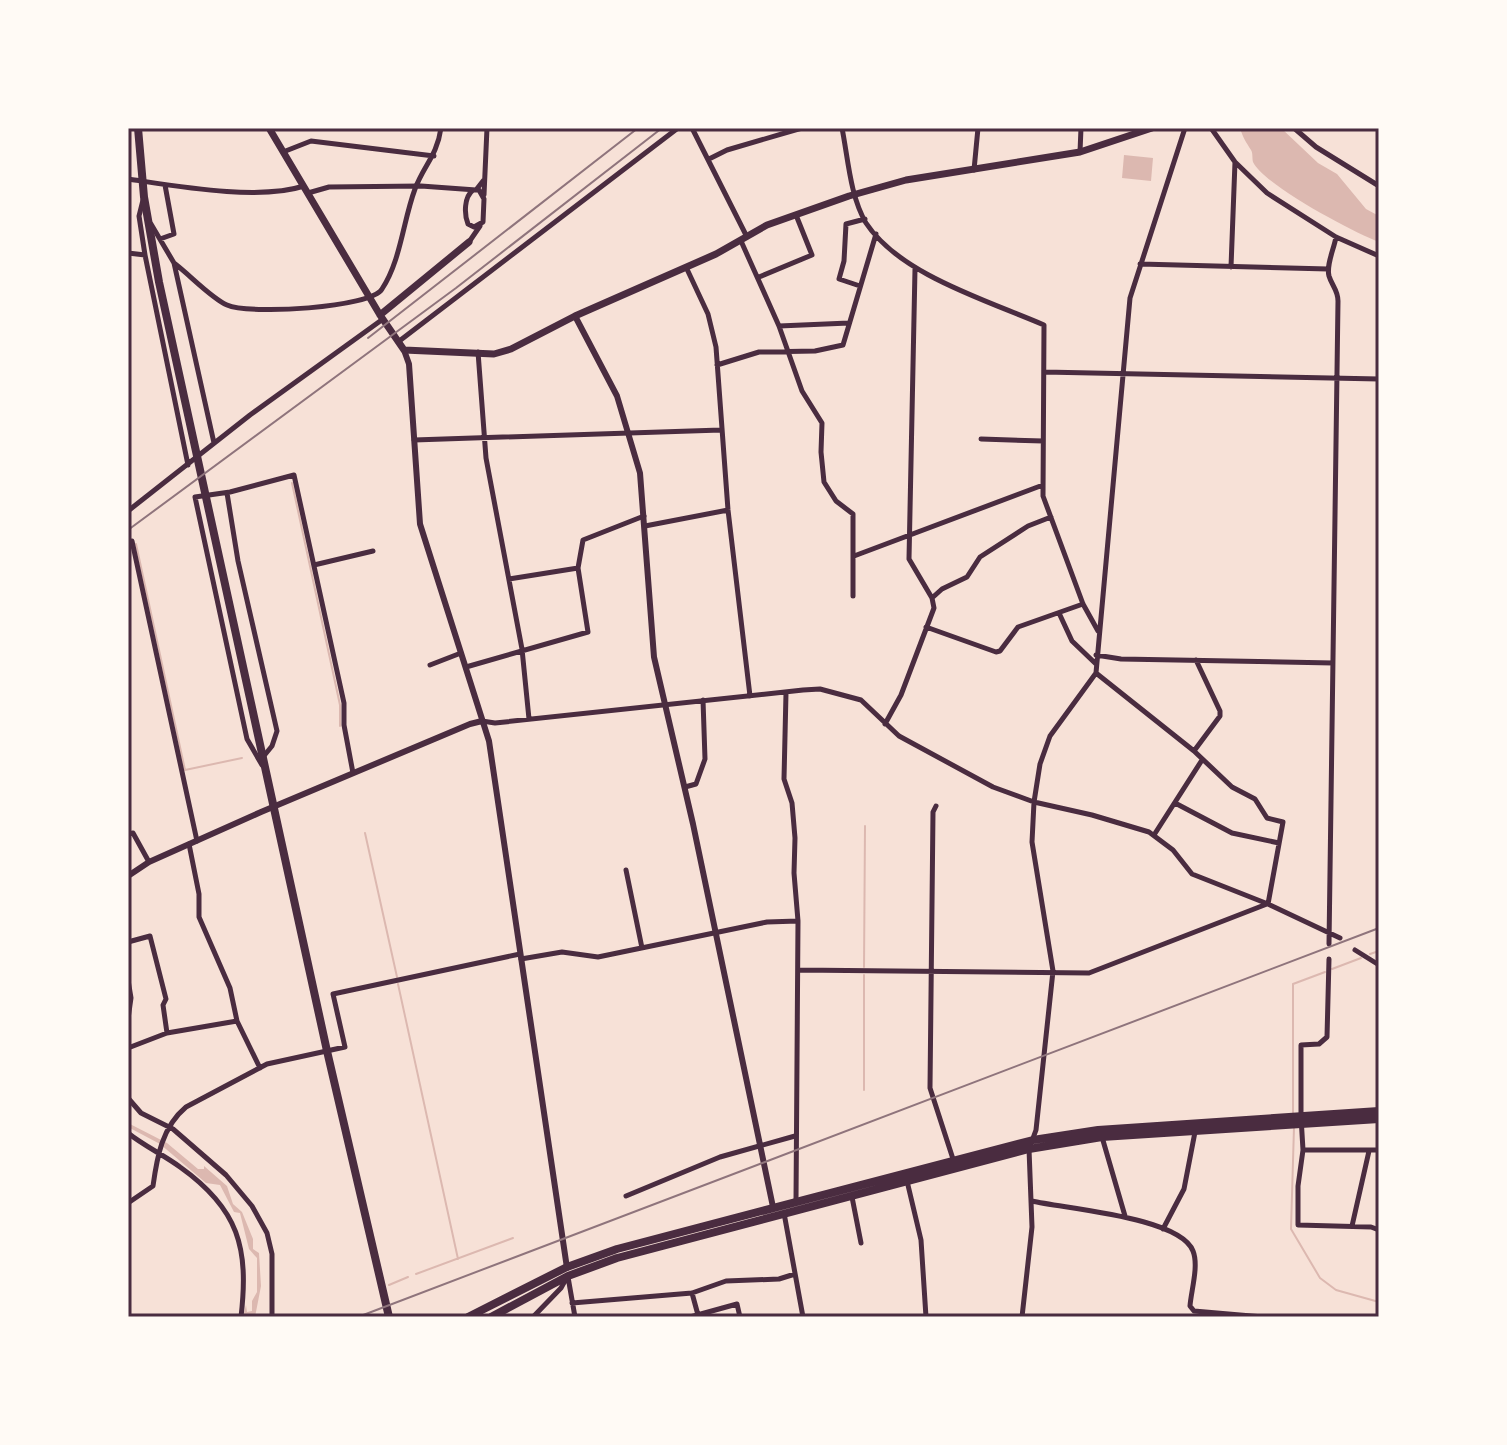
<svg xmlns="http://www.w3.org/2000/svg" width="1507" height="1445" viewBox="0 0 1507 1445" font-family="Commissioner,sans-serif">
  <rect width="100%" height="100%" fill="#f7e1d7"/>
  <path fill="#dcb8b0" d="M1240,128H1281L1318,163L1337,174L1366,209L1379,216V242C1353,232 1265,186 1253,162C1252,158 1253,153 1251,150C1246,142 1243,138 1240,128Z
    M1124,155L1153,158L1151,181L1122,178Z
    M128,1123L167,1143L198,1169H204V1166L227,1186L233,1204L242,1212L253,1239V1249L259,1253L261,1286L255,1317H243L246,1305L247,1312L252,1311V1301L257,1292V1258L249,1249L240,1213L234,1212L220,1185L206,1183L160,1144L128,1127Z"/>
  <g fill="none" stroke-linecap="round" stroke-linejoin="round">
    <path stroke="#dcb8b0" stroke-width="2" d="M292,483L340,705V726
      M136,544L185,770L242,758
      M365,833L397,977
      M1370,954L1379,951
      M864,967L865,826
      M1332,969L1361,958
      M398,984L458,1259
      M864,1090V975
      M1293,1113V984L1325,972
      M1294,1127L1291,1229L1320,1278L1336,1290L1379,1302
      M416,1274L513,1238
      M389,1285L408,1277"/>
    <path stroke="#4a2c40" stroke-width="5" d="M692,128L747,237
      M842,128C848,158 850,196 866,223C900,275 989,301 1044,325L1043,496L1083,604L1098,631
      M1211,128L1235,162L1267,193L1336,237L1379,256
      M1294,128L1316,147L1379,186
      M283,152L311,141L434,156
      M1080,152L1081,128
      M709,159L727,150L802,128
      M974,170L978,128
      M128,179C176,186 258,201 304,186
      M473,190H479L484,199L483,222L474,227L468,224C464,214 464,197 473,190Z
      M308,193L329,187L421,186L476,190L483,181
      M484,195L487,128
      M143,200L139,216L145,255
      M151,224L174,263L214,443
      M160,239L174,234L165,185
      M741,241L779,326L802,391L822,423L821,452L824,482L836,501L853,514V596
      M469,242L480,226
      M128,253L145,255L188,465
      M174,263C190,275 211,298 227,305C249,315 371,308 382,289C401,260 403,221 415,189C424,165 437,156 441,128
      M1140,264L1328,269
      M686,267L708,314L716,347L728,510L750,696
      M1231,267L1235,162
      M759,277L812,255L796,215
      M860,286L839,279L844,261L846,224L865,219
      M779,326L849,323
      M398,342L678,128
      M478,352L486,458L522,649L529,719
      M717,365L759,352L815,351L843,345L876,234
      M1044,372L1379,379
      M981,439L1043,441
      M414,440L721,430
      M227,493L238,561L277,731L272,746L263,757
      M128,511L250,415L383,319
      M645,526L728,510
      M132,541L197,841
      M854,556L1043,485
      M314,565L373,551
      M509,579L578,568
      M932,598L942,589L967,577L980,557L1028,526L1051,517
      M1059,613L1072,641L1096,664
      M926,627L996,652L1000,651L1018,627L1083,604
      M1096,655L1121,659L1333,663
      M430,665L461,653
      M466,667L588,632L578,568L583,540L644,516
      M1096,673L1194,751L1232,787L1255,799L1267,818L1283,822L1268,904
      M786,693L784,779L792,803L795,838L794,873L798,921L796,1201
      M482,721L495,723L803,690L820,689L861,700L899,736L993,787L1034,802L1092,815L1149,832L1173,850L1192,874L1268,904L1340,938
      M885,724L901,695L934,608L932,598L909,559L915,269
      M1194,751L1220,716V711L1196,660
      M262,765L247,739L195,497L230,492L294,475L344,703V725L353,773
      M685,787L696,784L705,759L703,700
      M1175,803L1232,833L1279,843
      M936,806L933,812L930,1088L953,1159
      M128,834L133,833L149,862
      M1154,835L1202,760
      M189,844L199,894V917L230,988L237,1021L260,1068
      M626,870L642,948
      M128,942L150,936L166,999L163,1005L167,1033
      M1329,944L1338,301C1338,290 1332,286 1329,276C1326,265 1334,249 1336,237
      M1355,950L1379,965
      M521,959L562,952L598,957L767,922L798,921
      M1329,959L1327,1037L1319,1044L1301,1045V1117L1303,1150L1298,1186V1225L1371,1227L1379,1230
      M798,970L1089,973L1267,904
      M128,980L131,998L128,1019
      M128,1048L167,1033L237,1021
      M128,1098L141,1113L173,1129L226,1175L252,1206L267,1233L272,1254V1317
      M128,1133C144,1146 164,1155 180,1167C239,1209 249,1248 241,1317
      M1102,1137L1125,1216
      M1303,1150H1379
      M907,1181L921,1240L926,1317
      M626,1196L720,1157L795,1136
      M852,1197L861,1243
      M1032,1201C1066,1209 1180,1217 1193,1251C1199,1266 1191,1291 1190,1306L1194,1311L1263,1317
      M128,1203L153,1186C157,1157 162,1127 186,1107L267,1064L345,1047L333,994L520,954
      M784,1213L803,1317
      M1352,1226L1369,1151
      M1163,1229L1184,1189L1195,1132
      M568,1277L575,1317
      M692,1293L698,1315
      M572,1303L692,1293L726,1281L779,1279L795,1274
      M533,1317L561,1288L567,1277
      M690,1317L737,1304L740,1317
      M1022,1317L1032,1227L1029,1149L1036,1130L1053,971L1032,842L1034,802L1040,764L1050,736L1096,673L1130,298L1185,128"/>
    <path stroke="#4a2c40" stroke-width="6" d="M575,316L617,396L640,473L654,657L693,824L773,1207
      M404,350L409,364L420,524L489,741L567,1268
      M128,876L149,862L261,812L470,724L482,721"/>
    <path stroke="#4a2c40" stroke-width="7" d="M269,128L380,315L404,350L494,354L511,349L575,316L716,254L767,225L849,196L906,180L1080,152L1152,128
      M380,315L469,242"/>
    <path stroke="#4a2c40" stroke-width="8" d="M138,128L144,197L159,282L327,1051L389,1317"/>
    <path stroke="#4a2c40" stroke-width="8" d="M468,1317L567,1267L617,1249L1033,1140L1098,1130L1379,1111
      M491,1317L568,1276L617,1258L1029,1149L1102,1137L1379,1119"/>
    <path stroke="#8f747c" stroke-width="2" d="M368,338L638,128
      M128,530L456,288L662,128
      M358,1317L1379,928"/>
  </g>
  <rect width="1507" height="1445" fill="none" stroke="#fffaf5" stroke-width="260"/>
  <rect x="130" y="130" width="1247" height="1185" fill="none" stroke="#4a2c40" stroke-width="3"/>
</svg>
